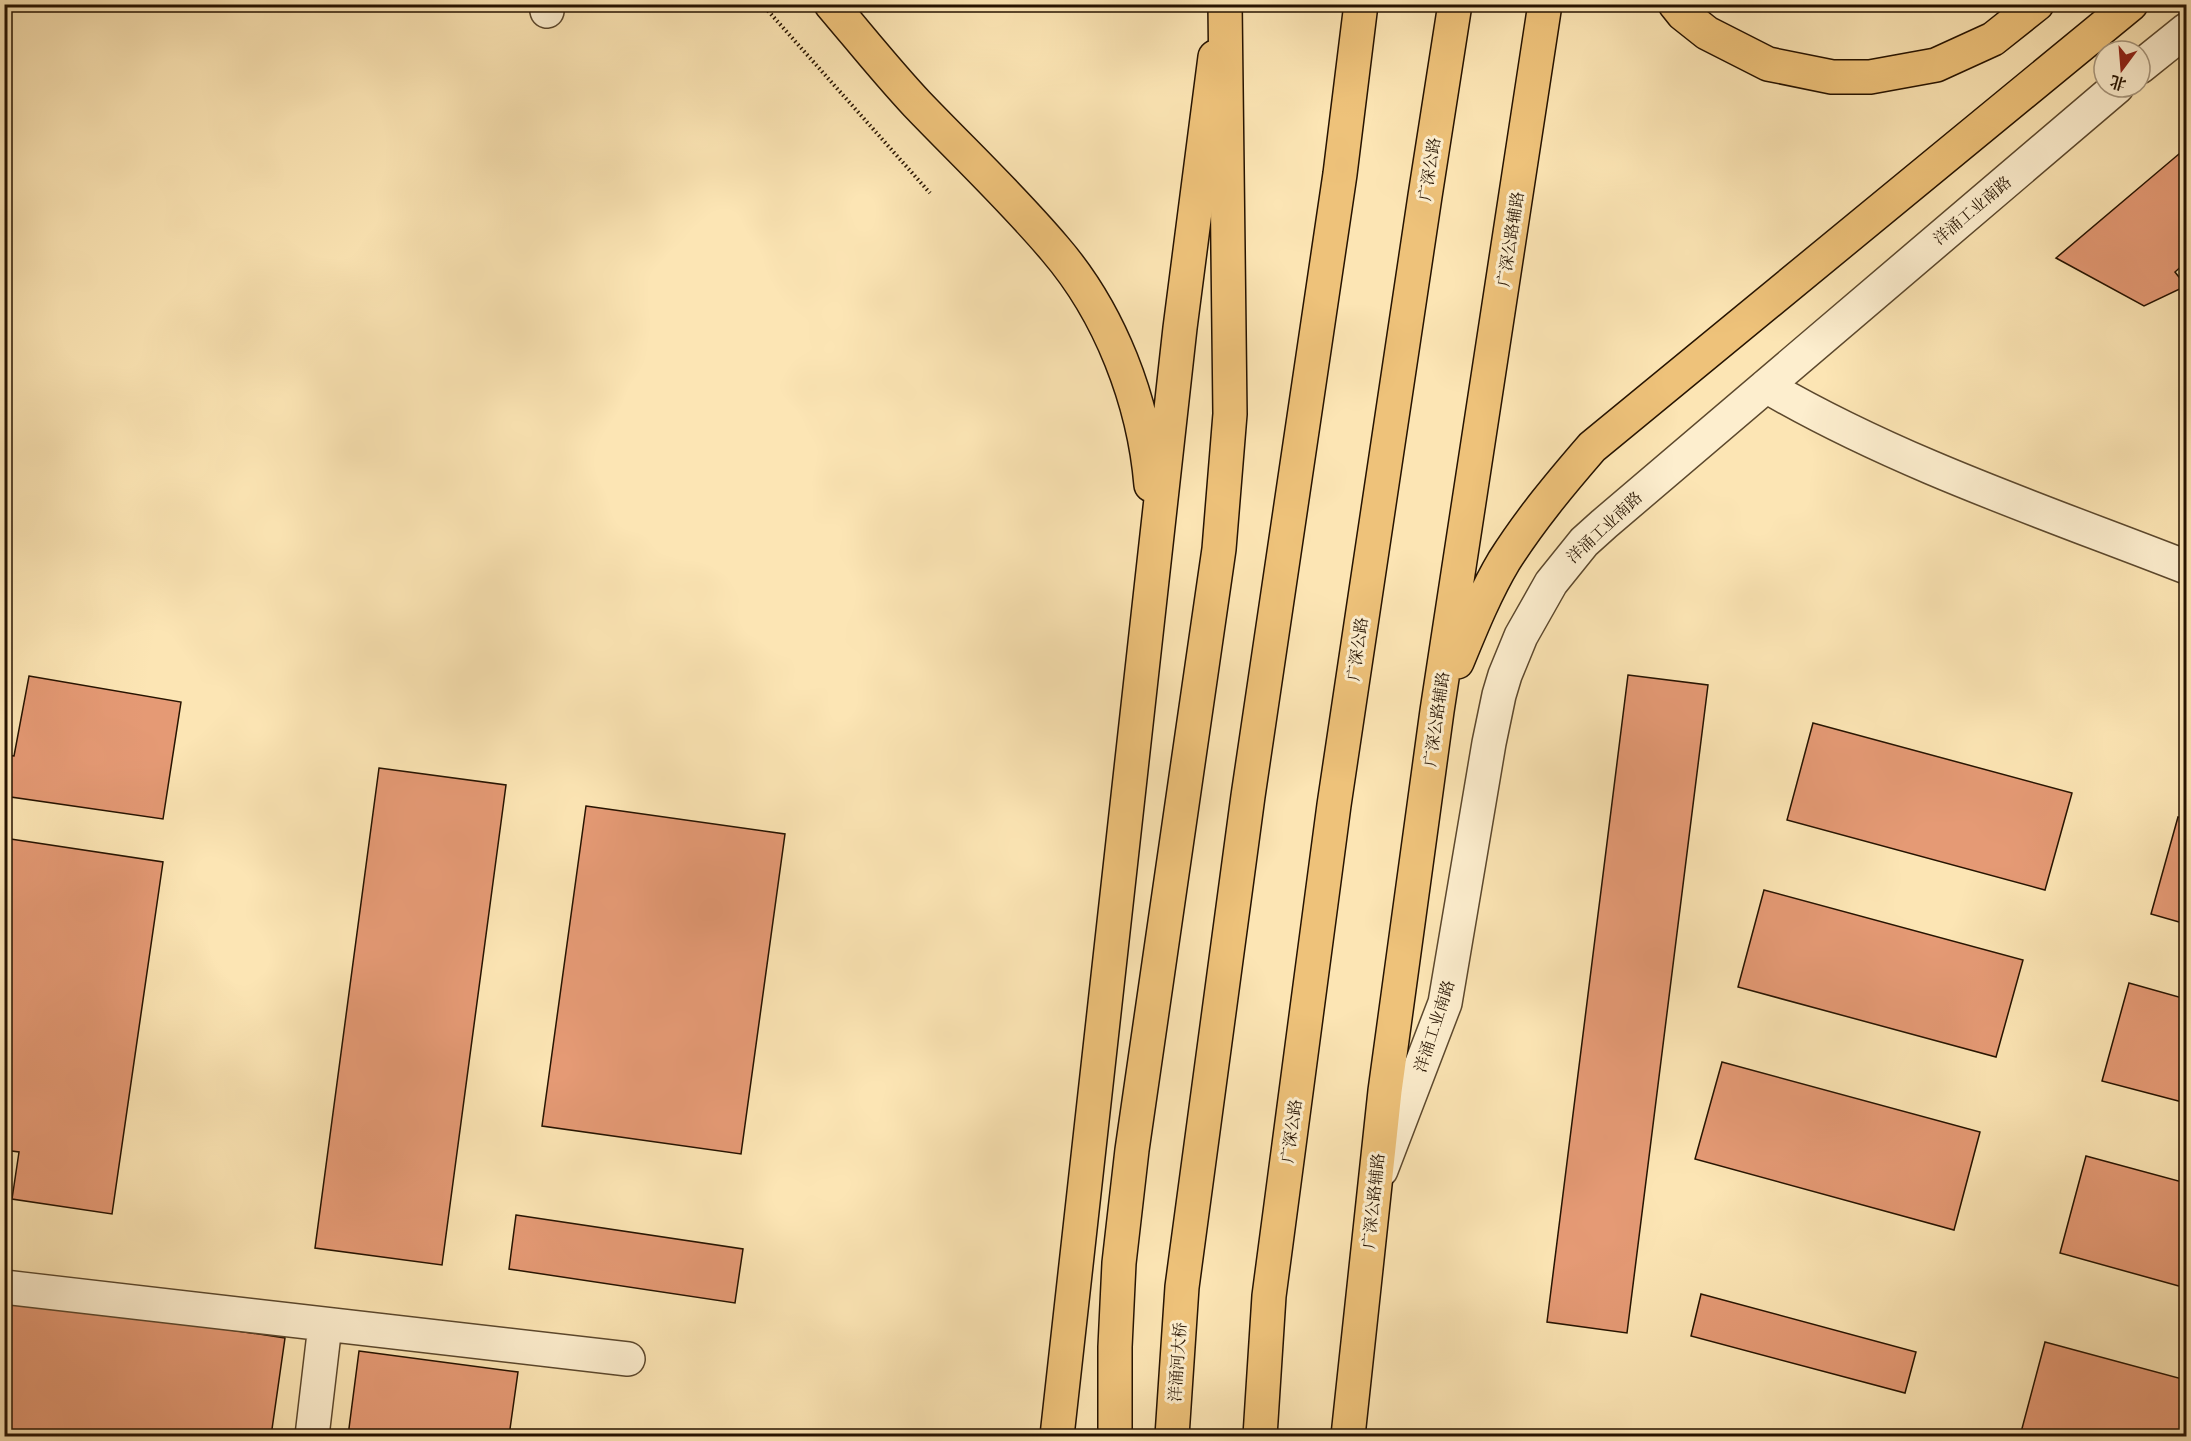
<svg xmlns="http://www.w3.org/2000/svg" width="2191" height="1441" viewBox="0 0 2191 1441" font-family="'Libre Caslon Text','Noto Serif SC',serif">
  <rect width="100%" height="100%" fill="#fce5b4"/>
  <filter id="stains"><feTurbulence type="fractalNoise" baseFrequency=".00333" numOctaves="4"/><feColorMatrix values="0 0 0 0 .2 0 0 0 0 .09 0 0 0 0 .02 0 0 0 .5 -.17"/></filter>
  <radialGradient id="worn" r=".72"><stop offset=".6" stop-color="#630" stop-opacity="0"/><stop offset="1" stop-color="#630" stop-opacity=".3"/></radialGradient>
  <path fill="#e59a75" stroke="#261300" stroke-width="1.5" d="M2186,148V262L2175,272L2186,286L2144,306L2056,258Z
    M1628,675L1708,685L1627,1333L1547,1322Z
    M29,676L181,702L163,819L4,796V755L14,756Z
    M1813,723L2072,793L2045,890L1787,820Z
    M379,768L506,785L442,1265L315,1248Z
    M586,806L785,834L741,1154L542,1126Z
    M2178,817L2186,819V924L2151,914Z
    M4,838L163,862L112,1214L12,1199L19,1152L4,1150Z
    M1764,890L2023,960L1996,1057L1738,987Z
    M2129,983L2186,999V1103L2102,1081Z
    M1722,1062L1980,1132L1954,1230L1695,1159Z
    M2086,1156L2186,1183V1288L2060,1253Z
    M516,1215L743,1249L735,1303L509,1269Z
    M1701,1294L1916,1352L1905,1393L1691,1336Z
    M4,1296L285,1338L271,1436H4Z
    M2045,1342L2186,1380V1436H2020Z
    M359,1351L518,1372L509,1436H348Z"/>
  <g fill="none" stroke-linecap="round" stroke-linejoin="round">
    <defs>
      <path id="minor" d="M546,4L547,11
        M2140,67L2186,30
        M1766,386C1898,463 2045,512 2186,567
        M1381,1170L1445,1003L1489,743L1499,695L1505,675L1521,636L1551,583L1584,542L1604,524L2117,87
        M4,1287L628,1359
        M312,1436L325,1325"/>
      <path id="major" d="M831,4C860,38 887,72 917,104C963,152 1012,198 1055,249C1110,313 1144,401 1151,485
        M1675,4L1683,14L1707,33L1768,64L1832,77H1870L1936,65L1993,39L2037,4
        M1457,662C1471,628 1485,593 1504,561C1530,520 1560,484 1592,447L2131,4
        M1057,1436L1180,328L1215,57
        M1348,1436L1385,1091L1437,711L1545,4"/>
      <path id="highway" d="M1115,1436V1347L1119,1263L1132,1150L1219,549L1230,414L1225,4
        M1172,1436L1182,1287L1248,796L1340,174L1361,4
        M1260,1436L1269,1296L1334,805L1425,196L1455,4"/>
    </defs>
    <use href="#minor" stroke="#5c482d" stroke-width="36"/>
    <use href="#major" stroke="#261300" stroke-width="36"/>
    <use href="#highway" stroke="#261300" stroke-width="36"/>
    <path stroke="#261300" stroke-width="4" stroke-dasharray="1.5 3" stroke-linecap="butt" d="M762,4L930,193"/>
    <use href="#minor" stroke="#fdeece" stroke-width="33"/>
    <use href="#major" stroke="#eec27a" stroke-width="33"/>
    <use href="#highway" stroke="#eec27a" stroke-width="33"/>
  </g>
  <g text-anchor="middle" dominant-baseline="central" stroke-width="6" stroke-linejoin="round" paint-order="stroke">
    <g font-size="16" fill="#261300" stroke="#fdeece">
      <text transform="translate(1429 169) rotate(-81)">广深公路</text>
      <text transform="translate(1972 210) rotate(-40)">洋涌工业南路</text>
      <text transform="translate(1510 239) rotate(-81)">广深公路辅路</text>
      <text transform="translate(1604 527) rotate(-43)">洋涌工业南路</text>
      <text transform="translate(1357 649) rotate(-82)">广深公路</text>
      <text transform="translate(1436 719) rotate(-82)">广深公路辅路</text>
      <text transform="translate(1434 1026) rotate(-72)">洋涌工业南路</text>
      <text transform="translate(1291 1131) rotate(-82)">广深公路</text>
      <text transform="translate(1373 1201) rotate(-84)">广深公路辅路</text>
      <text transform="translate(1177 1362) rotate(-86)">洋涌河大桥</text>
    </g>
  </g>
  <rect width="2191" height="1441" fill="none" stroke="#fce5b4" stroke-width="24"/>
  <rect x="6" y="6" width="2179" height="1429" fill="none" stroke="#261300" stroke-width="3"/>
  <rect x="12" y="12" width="2167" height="1417" fill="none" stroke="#261300" stroke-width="1.5"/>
  <g transform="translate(2122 69) rotate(196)"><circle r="28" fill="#fdeece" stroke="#a7967c" stroke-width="1.5"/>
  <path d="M0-4.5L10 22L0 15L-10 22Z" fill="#8f2418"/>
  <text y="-9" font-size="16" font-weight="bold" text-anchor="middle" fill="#261300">北</text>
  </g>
  <rect width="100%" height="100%" filter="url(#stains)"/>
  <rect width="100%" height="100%" fill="url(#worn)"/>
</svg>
